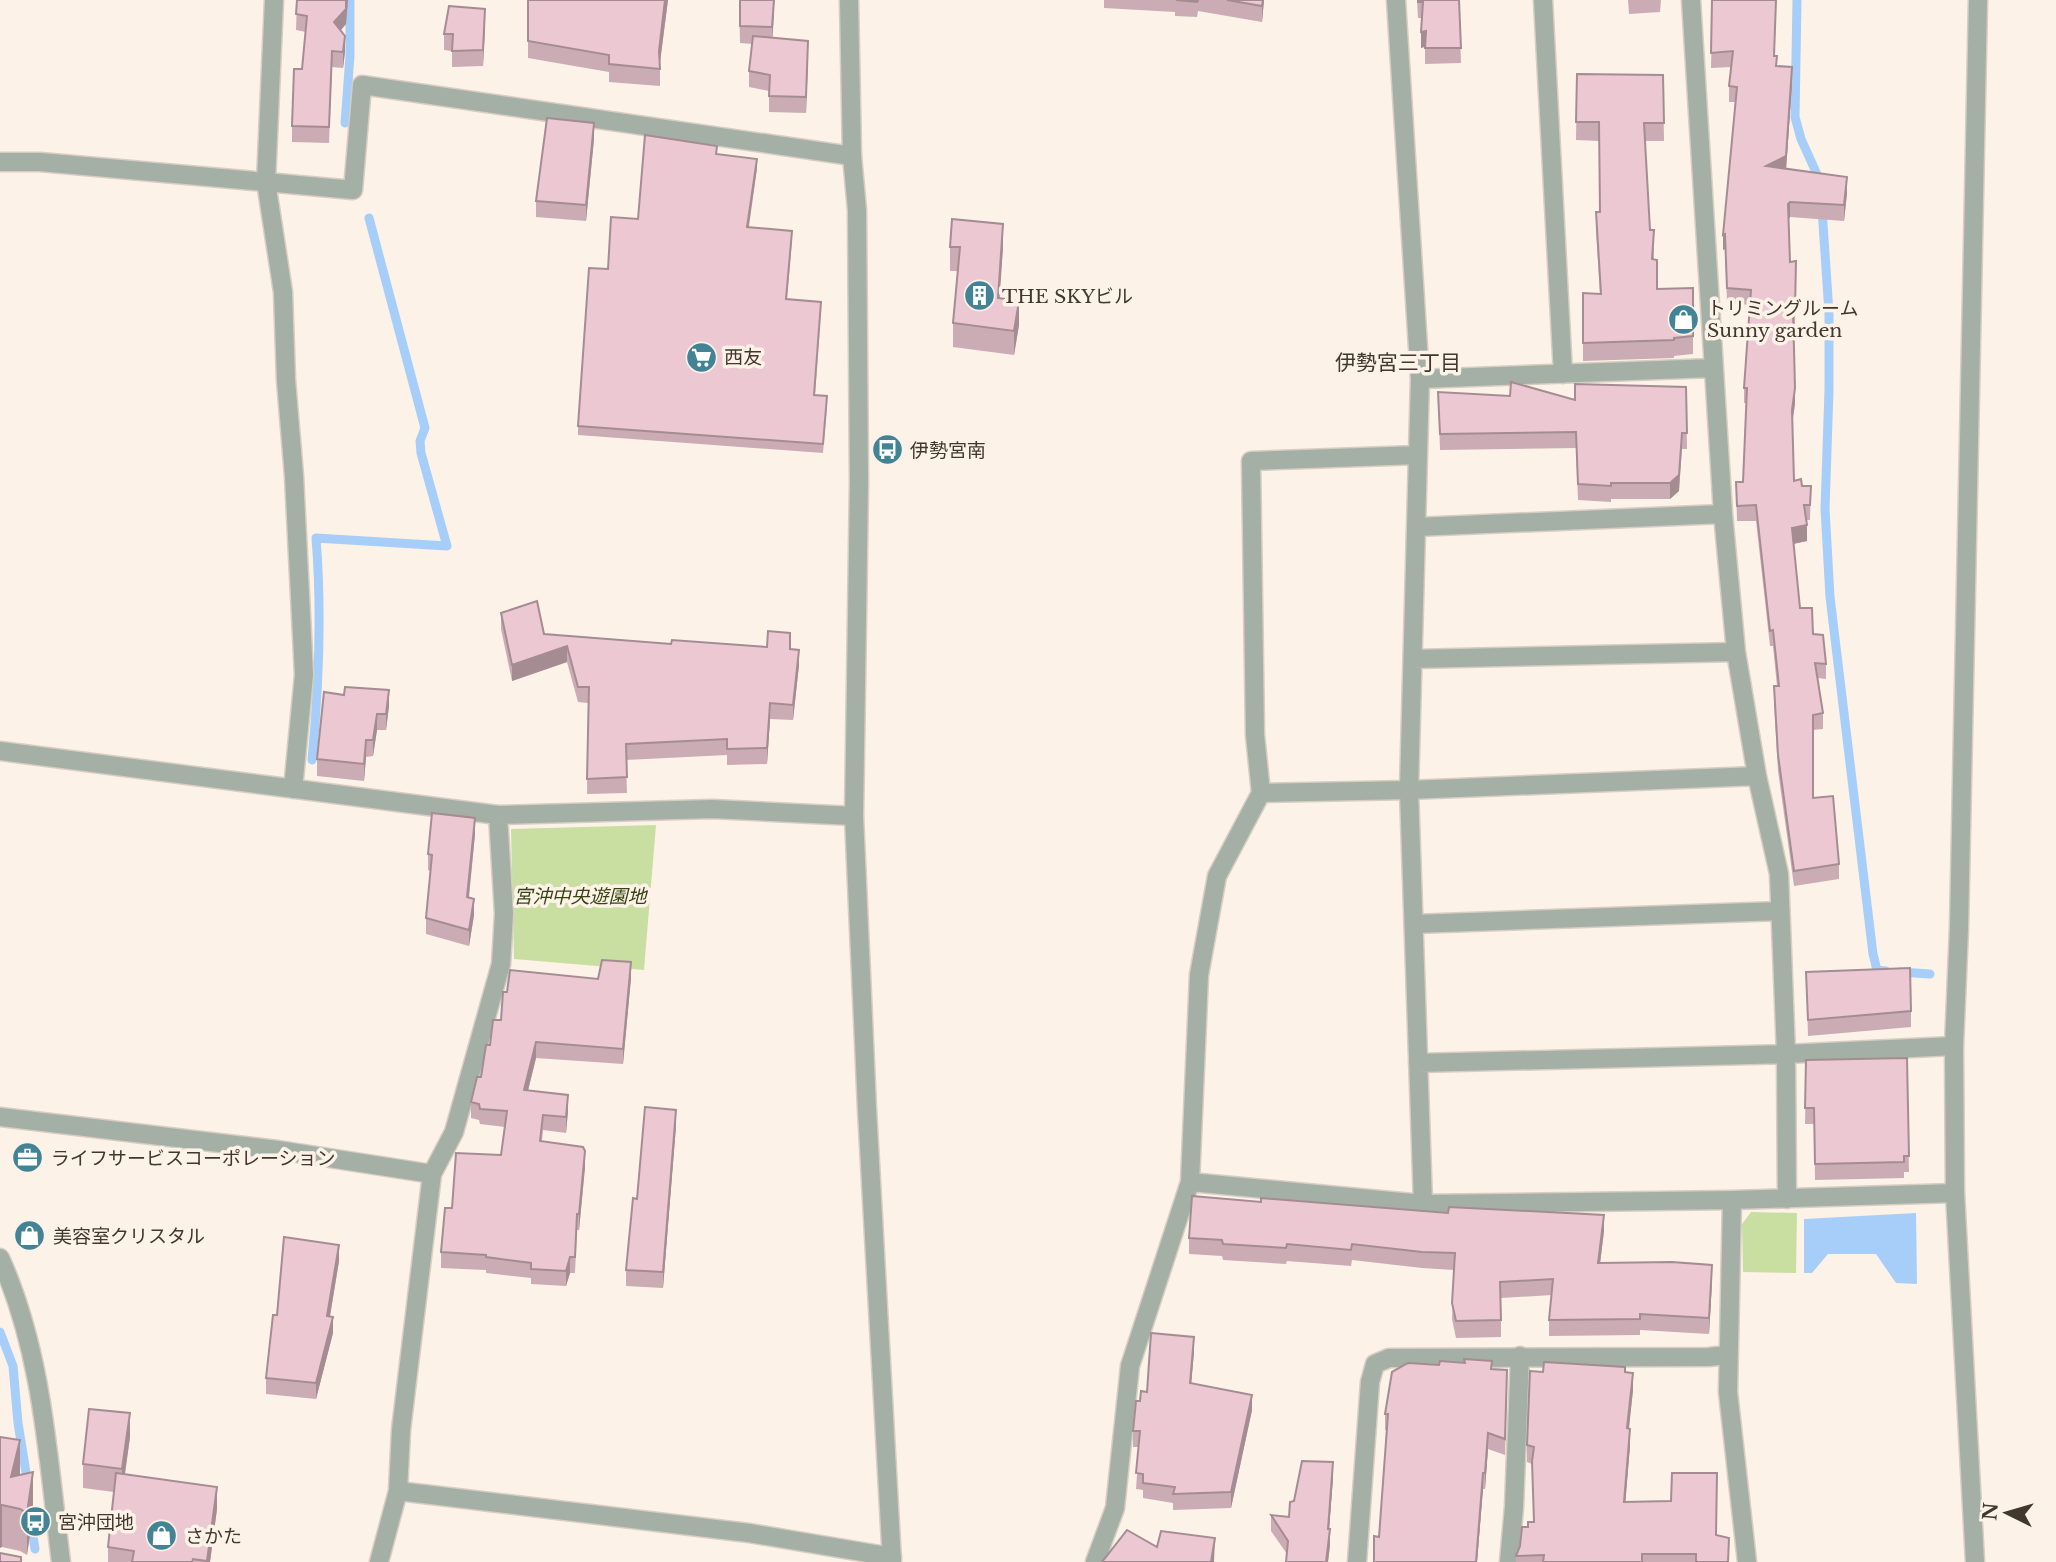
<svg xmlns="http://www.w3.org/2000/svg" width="2056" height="1562" viewBox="0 0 2056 1562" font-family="'Libre Baskerville','Noto Sans JP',serif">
  <rect width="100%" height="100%" fill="#fcf2e8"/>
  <path fill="#c9dfa1" d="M656,825L644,970L514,959L511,829Z
    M1751,1212L1797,1213L1796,1273L1743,1272L1742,1224Z"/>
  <path fill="#a7cdf9" d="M1916,1213L1917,1284L1896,1283L1876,1254H1828L1812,1273H1804V1219Z"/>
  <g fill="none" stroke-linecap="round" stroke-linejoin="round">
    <path stroke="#a7cdf9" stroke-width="9" d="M1797,0L1795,117L1801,139L1820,181
      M345,123L350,56V0
      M1822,209L1829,313V390L1825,509L1830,597L1873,954L1877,970L1886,971
      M312,760C319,686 322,612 316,538L447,546L421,453L420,441L425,428L369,218
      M1900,972L1930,974
      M0,1332L13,1366L18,1423L28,1485
      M30,1516L35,1549"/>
    <defs>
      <path id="minor" d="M274,0L266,182L283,292L286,380L294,476L304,675L293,789
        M1396,0L1420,379L1409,790L1423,1204
        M1543,0L1563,374
        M1691,0L1723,514L1736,652L1757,776L1779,874L1786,1054L1787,1199
        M266,182L353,190L362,85L852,156
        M1420,379L1713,368
        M1416,527L1723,514
        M1413,659L1736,652
        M0,751L498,815L712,809L854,816
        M1261,793L1409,790L1757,776
        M1414,924L1780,911
        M1418,1063L1786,1054L1954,1046
        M0,1117L278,1150L432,1174
        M1190,1182L1423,1204L1732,1200L1955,1193
        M1732,1200L1728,1392L1747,1562
        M0,1258C43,1353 48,1460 61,1562
        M398,1491L749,1533L892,1557
        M379,1562L398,1491L401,1430L432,1174L454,1132L501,964L504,914L498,815
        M1095,1562L1115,1508L1130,1366L1190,1182L1199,975L1217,876L1261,793L1255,735L1251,461L1418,455
        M1357,1562L1370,1382L1375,1364L1389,1358L1709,1357L1727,1355
        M1509,1562L1514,1507L1520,1356"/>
      <path id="tertiary" d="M849,0L852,156L857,210L859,483L854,816L867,1109L892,1562
        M0,162H40L266,182
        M1975,1562L1955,1193L1954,1046L1959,928L1978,0"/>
    </defs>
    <use href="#minor" stroke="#d7cdc3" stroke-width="21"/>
    <use href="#tertiary" stroke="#d7cdc3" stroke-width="21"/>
    <use href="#minor" stroke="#a4b0a5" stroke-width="18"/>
    <use href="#tertiary" stroke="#a4b0a5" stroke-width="18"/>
  </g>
  <path fill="#cbacb5" d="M297,0H348L346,24L341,30L345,52L343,68L332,67L329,143L292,142V126L302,69L306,32L296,30Z
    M528,0H668L660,63V86L609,82V72L528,58Z
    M739,0H774L772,38L808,58L806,113L769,112V91L749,87V71L752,44L740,43Z
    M1104,0H1264L1262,22L1198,11L1197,17L1175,16V12L1104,8Z
    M1417,0H1459L1461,63L1425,64V47L1421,48L1422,18H1418Z
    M1628,0H1661L1660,12L1629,14Z
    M1712,22L1775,56L1776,66L1792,83L1786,169L1847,193L1844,221L1790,217L1789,219L1790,262L1796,261L1795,325H1793L1795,404L1792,422L1794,481L1802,486H1811L1810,520H1807V541L1794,544L1800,608L1826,664V679L1818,678L1823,713V729L1813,730V798L1839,864V879L1794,886L1778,771L1774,702V686H1777L1773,646H1770L1756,521H1737L1736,482H1743L1747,403H1744V388L1750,305L1727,303L1725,249L1723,250L1735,102H1729V86L1731,67L1711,68Z
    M485,26L483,66L452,67V51L444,50V34Z
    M1577,74L1663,75L1664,141H1645L1650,230L1654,248V259L1657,289L1693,288V354L1674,356V358L1583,361V293L1600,294L1596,230V212H1600L1599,141L1576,140Z
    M594,139L586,221L536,217V201Z
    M717,155L757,168L749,227L792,240L787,299L821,311L815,395L827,405L823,453L578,435V426L638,219Z
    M950,247H1003L999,298L1019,325L1014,355L953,347V323L958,271H950Z
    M1686,387L1687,449H1682L1679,491L1670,499H1611V502L1578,500L1576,448L1440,450L1438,392L1575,400Z
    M501,613L544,634L671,644L790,649L799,665L793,720L770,719L767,764L727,765V755L626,760L627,793L587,794L588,703L578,702L567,662L512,681L501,629Z
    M324,692L389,706L386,730H377L373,756L366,757L364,781L317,776V759Z
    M475,834L469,898L474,915L469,946L426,934V918L430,871L428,870V854Z
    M1806,972L1911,1011V1027L1808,1036Z
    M631,978L623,1064L536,1058L528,1091L568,1111L566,1133L543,1130L542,1141L585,1167L579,1230H577L575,1273H570L566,1286L531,1284V1278L486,1273V1270L441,1268V1252L452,1208L501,1155L505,1127L480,1124L479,1120L471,1118V1102L481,1077L490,1045L501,1020L598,979Z
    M1907,1058L1909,1172H1904V1178L1815,1180L1814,1124H1805L1806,1060Z
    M676,1126L663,1288L626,1286V1270L637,1199Z
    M1604,1231L1600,1263L1712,1281L1709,1334L1640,1330V1335L1549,1336V1320L1552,1295L1501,1298V1337L1456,1338L1452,1319L1454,1270L1422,1268L1352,1260L1351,1266L1287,1261L1286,1264L1223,1260L1222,1256L1189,1254V1238Z
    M339,1261L330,1317L333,1333L316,1399L266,1394V1378L277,1315Z
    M1194,1352L1191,1383L1252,1410L1231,1508L1173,1510V1503L1143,1498V1490L1136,1489L1139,1447H1133V1431L1140,1401L1147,1392Z
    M1464,1359L1492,1369L1507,1386L1505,1455L1488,1449L1485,1489H1483L1477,1562H1374L1379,1537L1387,1430H1385V1414L1439,1365L1464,1363Z
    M1625,1372L1633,1390L1629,1428L1630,1446L1625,1502L1716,1535L1729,1562H1516V1556L1528,1527L1534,1522L1532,1464L1527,1462V1445Z
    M0,1437L20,1475L33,1514L27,1555L20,1551L2,1547Z
    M130,1437L125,1475L217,1509L210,1562H108V1547L114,1492L83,1488V1464Z
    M1333,1478L1329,1529L1330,1545L1328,1562H1286L1287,1554L1271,1531V1515L1289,1517L1294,1501Z"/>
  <path fill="#a58c93" d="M346,0H348L346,24L334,38V22Z
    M665,0H668L659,69V51Z
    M774,0V14L772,45V27Z
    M1263,0H1264L1262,22V6Z
    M485,9V26L483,66V50Z
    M1426,31V46L1421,48V32Z
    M345,36V52L343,68V52Z
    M808,41V58L806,113V97Z
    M1792,67V83L1786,171L1766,166Z
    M594,123V139L586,221V205Z
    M757,159V168L747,236V227Z
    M1847,177V193L1844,221V205Z
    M1790,202V217L1788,220V204Z
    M1003,224V247L998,322V298Z
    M1725,234V249L1723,250V235Z
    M1019,301V325L1014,355V331Z
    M1795,388V404L1792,425V410Z
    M1682,433L1679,491L1670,499V483Z
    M1807,525V541L1792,544V528Z
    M567,646V662L512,681V665Z
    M799,650V665L793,720V705Z
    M389,690V706L386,730V714Z
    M770,703V719L767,764V748Z
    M377,714V730L373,756V740Z
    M366,740V757L364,781V764Z
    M475,818V834L467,913V897Z
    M474,899V915L469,946V930Z
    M631,962V978L623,1064V1049Z
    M536,1042V1058L524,1106V1090Z
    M568,1095V1111L566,1133V1117Z
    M676,1110V1126L663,1288V1272Z
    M585,1151V1167L579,1230V1214Z
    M1604,1215V1231L1598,1280V1263Z
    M339,1245V1261L327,1333V1316Z
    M570,1257V1273L566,1286V1271Z
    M1712,1265V1281L1709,1334V1318Z
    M333,1317V1333L316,1399V1383Z
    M1194,1337V1352L1190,1398V1383Z
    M1633,1373V1390L1627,1445V1428Z
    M1252,1395V1410L1231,1508V1492Z
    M130,1413V1437L122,1493V1469Z
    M1630,1429V1446L1624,1520V1502Z
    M1488,1433V1449L1485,1489V1473Z
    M20,1440V1482L11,1477Z
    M1333,1462V1478L1328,1544V1529Z
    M33,1472V1514L27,1555V1513Z
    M1483,1473V1489L1477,1562H1476Z
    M217,1487V1509L210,1562H207Z
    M0,1505H2V1547L0,1548Z
    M1330,1529V1545L1328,1562H1326Z
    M1215,1538L1214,1562H1211Z"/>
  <path fill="#ecc8d2" stroke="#a58c93" stroke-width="2" d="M297,0H346V9L334,22L345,36L343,52L332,51L329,127L292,126L294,69H302L307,16L296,14Z
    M528,0H665L659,51L660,69L609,64V55L528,41Z
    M740,0H774L772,27L740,26Z
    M1176,0H1198L1197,2Z
    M1227,0H1263L1262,6Z
    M1418,0H1459L1461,48H1425L1426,31L1421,32L1423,2H1418Z
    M1712,0H1776L1774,56H1777L1776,66L1792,67L1786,156L1766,166L1847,177L1844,205L1790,202L1788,204L1790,262L1796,261L1795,310H1793L1795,388L1792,410L1794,481L1801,479L1802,486H1811L1810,505H1804L1807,525L1792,528L1800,608H1812L1813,634L1823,635L1826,664L1815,663L1823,713L1813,715V798L1833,796L1839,864L1794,871L1778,755L1774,686H1779L1773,630L1770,631L1756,505L1737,506L1736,482H1743L1747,388H1744L1751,290L1727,288L1725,234L1723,235L1737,87L1729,86L1733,51L1711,53Z
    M449,6L485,9L483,50L452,51L453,34H444Z
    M753,36L808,41L806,97L769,96L770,75L749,71Z
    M1577,74L1663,75L1664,123H1644L1650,230H1654L1652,259L1657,260V289L1693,288V336L1674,338V340L1583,343V293L1601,294L1596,212H1600L1599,122H1576Z
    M547,118L594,123L586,205L536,201Z
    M645,135L717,146L716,154L757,159L747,227L792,231L786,299L821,302L814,395L827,396L823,444L578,426L589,268L608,269L611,217L638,219Z
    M952,219L1003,224L998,298L1019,301L1014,331L953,323L960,247H950Z
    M1511,382L1575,400V384L1686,387L1687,433H1682L1679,475L1670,483H1611V486L1578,484L1576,432L1440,434L1438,392L1510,396Z
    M537,601L544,634L671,644L672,640L767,647L768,631L790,633V649L799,650L793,705L770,703L767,748L727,749V739L626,744L627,777L587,779L589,687H578L567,646L512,665L501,613Z
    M345,687L389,690L386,714H377L373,740H366L364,764L317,759L324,692L344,695Z
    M432,813L475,818L467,897L474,899L469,930L426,918L432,855L428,854Z
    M602,960L631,962L623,1049L536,1042L524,1090L568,1095L566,1117L543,1115L540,1141L583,1147L585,1151L579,1214H577L575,1257H570L566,1271L531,1269V1263L486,1257V1255L441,1252L445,1208H452L456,1153L501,1155L507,1111L480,1109L479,1104L471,1102L477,1077H481L486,1045H490L493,1020H501L503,992H507L510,970L598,979Z
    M1910,968L1911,1011L1808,1020L1806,972Z
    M1907,1058L1909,1156H1904V1162L1815,1164L1814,1108H1805L1806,1060Z
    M645,1107L676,1110L663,1272L626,1270L633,1198L637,1199Z
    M1192,1196L1261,1202V1198L1448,1213L1449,1207L1604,1215L1598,1263L1672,1262L1712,1265L1709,1318L1640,1314V1319L1549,1320L1553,1279L1500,1282L1501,1320L1456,1321L1452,1303L1455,1253L1422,1252L1352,1244L1351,1250L1287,1244L1286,1248L1223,1244L1222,1240L1189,1238Z
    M284,1237L339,1245L327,1316L333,1317L316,1383L266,1378L273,1315H277Z
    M1151,1333L1194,1337L1190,1383L1252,1395L1231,1492L1173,1494L1175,1487L1143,1483V1474L1136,1473L1140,1431H1133L1136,1401H1140L1141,1391L1147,1392Z
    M1464,1359L1492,1361L1491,1369L1507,1370L1505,1439L1488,1433L1485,1473H1483L1476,1562H1374V1536L1379,1537L1388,1414H1385L1392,1372L1408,1363L1439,1365L1440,1361L1465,1363Z
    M1544,1362L1625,1367V1372L1633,1373L1627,1428L1630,1429L1624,1502L1671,1501L1672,1473H1717L1716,1535L1729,1538L1728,1562H1696V1554H1642V1562H1543L1544,1555L1516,1556L1520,1546L1522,1527H1528V1522H1534L1532,1461L1534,1447L1527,1445L1530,1371L1543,1372Z
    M89,1409L130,1413L122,1469L83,1464Z
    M0,1437L20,1440L11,1477L33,1472L27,1513L20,1509L2,1505H0Z
    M1302,1461L1333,1462L1328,1529H1330L1326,1562H1286L1288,1541L1271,1515L1289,1517L1290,1502L1294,1501Z
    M116,1473L217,1487L207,1561L193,1559L192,1562H132L134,1551L108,1547Z
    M1127,1530L1157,1547L1161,1531L1215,1538L1211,1562H1102Z
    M0,1553L21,1557V1562H0Z"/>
  <defs>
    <symbol id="building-disc" viewBox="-11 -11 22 22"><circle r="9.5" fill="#438396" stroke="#fcf2e8"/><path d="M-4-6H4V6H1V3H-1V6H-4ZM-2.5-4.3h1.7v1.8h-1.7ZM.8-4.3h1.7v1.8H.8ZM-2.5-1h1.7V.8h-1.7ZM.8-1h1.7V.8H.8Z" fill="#fff"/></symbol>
    <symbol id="shop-disc" viewBox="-11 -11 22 22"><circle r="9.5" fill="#438396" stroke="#fcf2e8"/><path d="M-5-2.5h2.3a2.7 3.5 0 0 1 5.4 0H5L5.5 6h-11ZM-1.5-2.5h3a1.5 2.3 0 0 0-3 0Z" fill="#fff"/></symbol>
    <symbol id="supermarket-disc" viewBox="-11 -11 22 22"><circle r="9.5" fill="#438396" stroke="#fcf2e8"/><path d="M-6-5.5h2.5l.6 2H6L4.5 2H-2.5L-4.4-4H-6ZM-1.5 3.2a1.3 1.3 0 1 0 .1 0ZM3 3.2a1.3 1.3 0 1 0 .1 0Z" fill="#fff"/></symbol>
    <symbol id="bus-disc" viewBox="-11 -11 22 22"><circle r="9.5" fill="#438396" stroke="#fcf2e8"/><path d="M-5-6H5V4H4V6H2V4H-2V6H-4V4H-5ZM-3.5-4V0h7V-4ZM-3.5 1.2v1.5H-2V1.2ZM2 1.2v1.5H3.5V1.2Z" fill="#fff"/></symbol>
    <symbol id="office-disc" viewBox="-11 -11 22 22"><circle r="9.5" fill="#438396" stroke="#fcf2e8"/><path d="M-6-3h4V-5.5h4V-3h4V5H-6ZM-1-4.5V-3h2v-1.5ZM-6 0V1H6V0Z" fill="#fff"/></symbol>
  </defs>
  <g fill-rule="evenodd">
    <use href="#building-disc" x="962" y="278" width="35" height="35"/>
    <use href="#shop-disc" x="1666" y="302" width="35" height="35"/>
    <use href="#supermarket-disc" x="684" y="340" width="35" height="35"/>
    <use href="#bus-disc" x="870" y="432" width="35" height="35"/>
    <use href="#office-disc" x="10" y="1140" width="35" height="35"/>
    <use href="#shop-disc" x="12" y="1218" width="35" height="35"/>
    <use href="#bus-disc" x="18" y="1504" width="35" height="35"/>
    <use href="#shop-disc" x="144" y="1518" width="35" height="35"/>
  </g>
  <g text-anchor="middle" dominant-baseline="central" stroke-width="7" stroke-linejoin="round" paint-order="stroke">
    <g font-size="19" fill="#41372e" stroke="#fcf2e8" text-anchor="start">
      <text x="1002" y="296">THE SKYビル</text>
      <text x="1707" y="308">トリミングルーム<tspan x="1707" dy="22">Sunny garden</tspan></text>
      <text x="724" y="357">西友</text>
      <text x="910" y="450">伊勢宮南</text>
      <text x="51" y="1158">ライフサービスコーポレーション</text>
      <text x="53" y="1236">美容室クリスタル</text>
      <text x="58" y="1522">宮沖団地</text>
      <text x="185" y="1536">さかた</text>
    </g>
    <g font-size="19" font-style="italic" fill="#364413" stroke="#fcf2e8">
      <text x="580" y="896">宮沖中央遊園地</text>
    </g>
    <g font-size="21" fill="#41372e" stroke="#fcf2e8">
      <text x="1398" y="363">伊勢宮三丁目</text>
    </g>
  </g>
  <g transform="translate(2007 1513) rotate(275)" stroke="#fcf2e8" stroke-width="5" paint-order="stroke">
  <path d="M0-5L12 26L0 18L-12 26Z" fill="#41372e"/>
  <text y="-10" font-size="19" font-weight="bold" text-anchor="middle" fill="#41372e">N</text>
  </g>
</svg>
